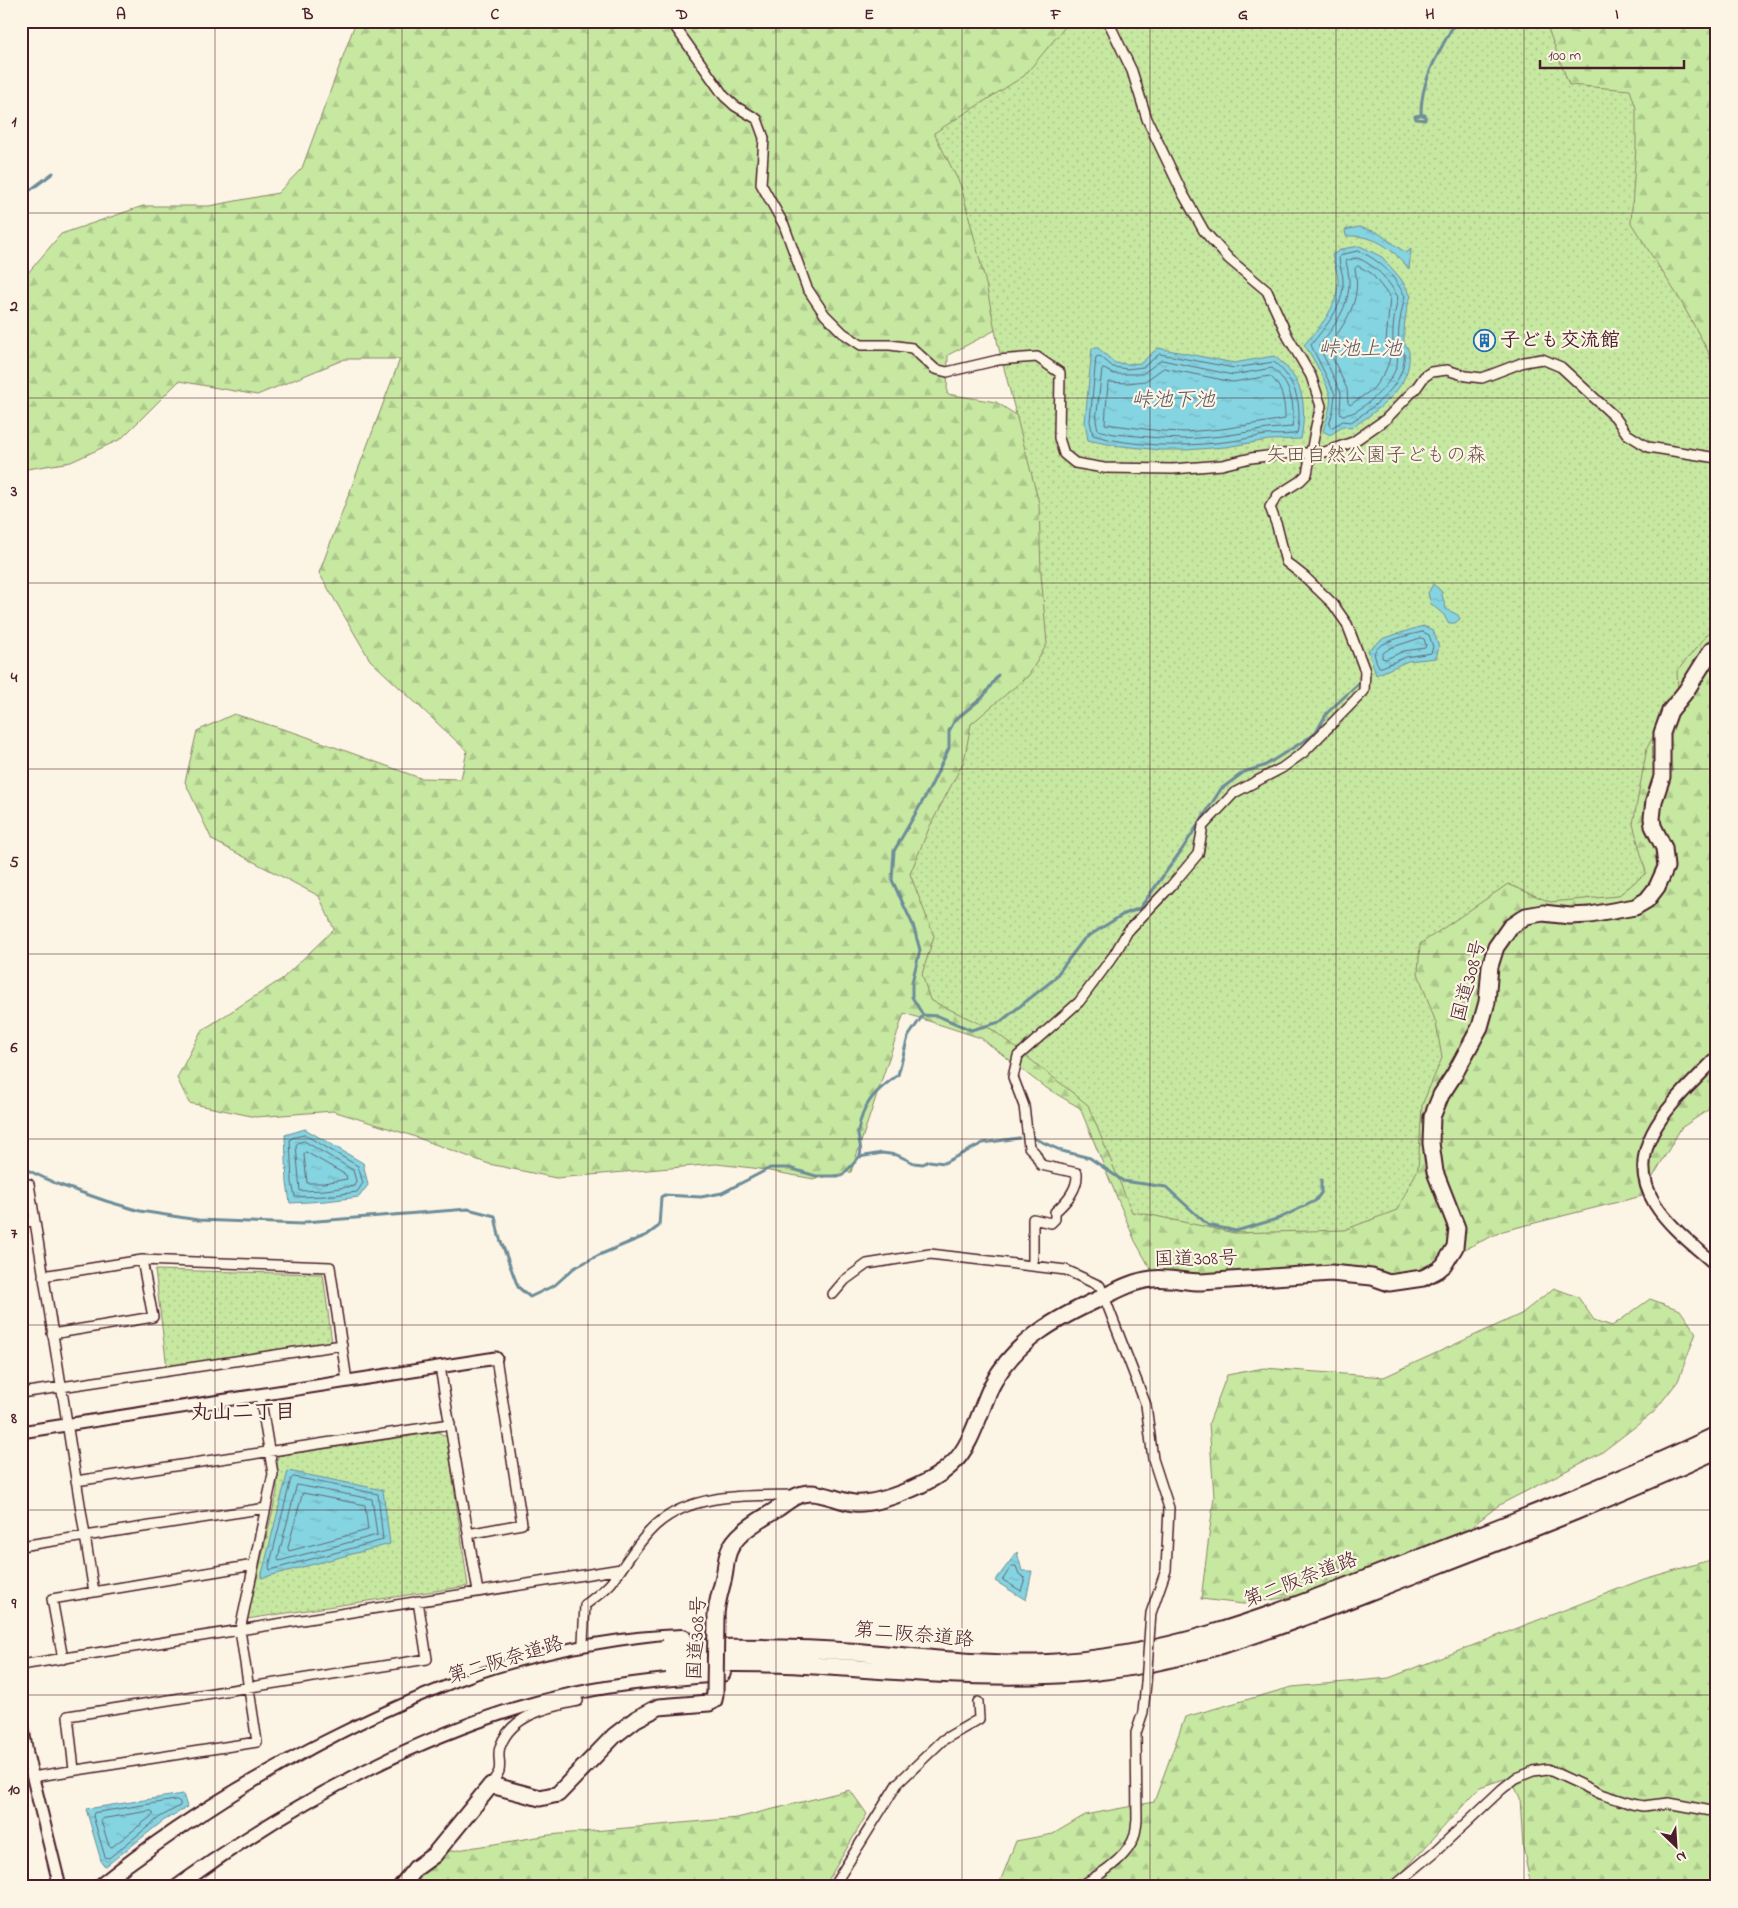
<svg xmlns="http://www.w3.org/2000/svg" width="1738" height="1908" viewBox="0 0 1738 1908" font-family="'Indie Flower','Klee One',sans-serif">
  <defs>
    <pattern id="forest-firs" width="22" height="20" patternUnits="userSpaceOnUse" patternTransform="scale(1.25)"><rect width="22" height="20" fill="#c7e8a1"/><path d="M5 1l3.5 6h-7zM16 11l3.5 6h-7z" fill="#acc78b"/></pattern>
    <pattern id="park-dots" width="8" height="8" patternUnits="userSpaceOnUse" patternTransform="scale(1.25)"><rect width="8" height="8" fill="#c7e8a1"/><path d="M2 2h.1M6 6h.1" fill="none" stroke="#acc78b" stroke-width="1.8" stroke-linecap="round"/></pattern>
    <pattern id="water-ripples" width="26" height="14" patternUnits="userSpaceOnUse" patternTransform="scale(1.25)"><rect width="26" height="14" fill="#85d4e1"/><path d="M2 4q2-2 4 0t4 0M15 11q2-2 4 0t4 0" fill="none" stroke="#74b6c1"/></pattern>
  </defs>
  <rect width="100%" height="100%" fill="#fcf5e5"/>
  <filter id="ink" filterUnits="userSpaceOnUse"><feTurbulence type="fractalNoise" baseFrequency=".02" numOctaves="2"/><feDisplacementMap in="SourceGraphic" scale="10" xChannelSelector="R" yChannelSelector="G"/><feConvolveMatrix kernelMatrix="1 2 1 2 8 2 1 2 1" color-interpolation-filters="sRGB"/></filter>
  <g filter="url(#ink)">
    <path fill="url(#forest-firs)" stroke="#888466" d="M356,21H1190L1005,325L948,355L947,394L996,402L1024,420L1521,21H1717V1104L1681,1128L1642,1196L1503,1231L1416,1272L1274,1282L1153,1273L1135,1241L1080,1108L1043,1086L981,1038L904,1013L851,1172L814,1179L753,1168L716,1164L556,1178L489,1164L410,1135L333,1111L256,1117L189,1103L177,1078L201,1031L282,979L334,929L319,896L212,840L185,782L197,731L234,714L299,734L420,778L461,779L467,751L370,660L319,573L400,359H345L257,395L179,381L121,439L71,462L21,470V281L61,234L143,206H209L278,193L302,168Z
      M1554,1288L1578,1297L1594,1320L1612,1326L1650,1299L1680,1310L1696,1333L1678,1381L1653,1413L1601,1453L1499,1505L1451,1543L1309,1594L1243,1604L1201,1599L1214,1497L1209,1423L1227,1375L1264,1368L1384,1377L1521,1314Z
      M1717,1558V1887H1531L1523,1847L1520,1798L1510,1777L1480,1787L1389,1887H998L1016,1841L1053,1834L1085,1815L1154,1802L1185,1717L1292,1687L1389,1678L1644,1579Z
      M850,1790L867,1814L824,1887H391L399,1874L421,1856L549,1835L737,1818Z"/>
    <path fill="url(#park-dots)" stroke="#888466" d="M1070,21H1547V26L1569,85L1630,90L1636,108V147L1631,223L1679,298L1708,351L1717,384V623L1677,671L1678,690L1647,748L1633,824L1646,873L1618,896L1550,902L1508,884L1420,944L1418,973L1436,1023L1442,1058L1422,1105L1418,1169L1397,1210L1344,1230L1234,1233L1151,1215L1132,1212L1088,1105L993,1030L930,1000L922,974L934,936L910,874L930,826L964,761L971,724L1029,675L1047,644L1041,574L1039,503L998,345L986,284L961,186L934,133L1024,76Z
      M155,1270L323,1274L332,1343L167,1368Z
      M438,1432L447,1437L468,1586L247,1619L277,1492V1456Z"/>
    <path fill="url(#water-ripples)" stroke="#6d8c98" d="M1359,227L1377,232L1406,253L1411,249L1409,269C1391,247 1375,235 1346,236L1345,230Z
      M1360,246L1382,257L1401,279L1411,296C1406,307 1403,330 1404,342C1405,345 1408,348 1409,352C1413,387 1376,412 1351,428L1344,426L1330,435L1323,431C1326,420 1332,406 1330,395C1327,383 1312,355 1304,345C1320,327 1338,307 1338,281C1338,273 1334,263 1332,255L1342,249Z
      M1092,348H1098L1115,363L1127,364L1141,363L1158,348L1234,363L1274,356C1304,379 1307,404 1301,439L1269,440L1225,447L1186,450H1160L1112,445L1088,440L1085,422Z
      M1433,584L1441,591L1446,609L1458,615L1460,619L1455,623H1448L1444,615L1431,604L1428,593Z
      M1423,626L1433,630L1439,647L1436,658L1408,661L1376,675L1368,650L1384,638Z
      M305,1129L363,1163L368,1185L359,1197L326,1201L290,1203L287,1183L285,1135Z
      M288,1471L383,1490L390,1544L261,1578Z
      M1017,1552L1022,1571H1032L1026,1600L995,1581Z
      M183,1794L187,1807L163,1821L106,1866L102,1864L86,1809Z"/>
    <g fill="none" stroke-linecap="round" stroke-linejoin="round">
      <path stroke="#626774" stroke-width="1" d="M1359,251C1383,262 1392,274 1405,296C1402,310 1397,328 1399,343C1400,347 1403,350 1404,353C1407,384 1373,408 1351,422L1343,421L1331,428L1329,425L1333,411L1335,394L1311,345C1326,325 1344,308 1343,280C1343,273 1339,265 1339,257L1344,254Z
        M1358,258C1377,267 1387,278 1398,297C1395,311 1392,328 1393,343C1393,347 1397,350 1397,354C1401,372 1381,392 1369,402C1358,410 1355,414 1342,415L1340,413L1341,393L1319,346C1334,326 1350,307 1349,280C1349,274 1347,267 1346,261Z
        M1358,266L1371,273L1390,297L1386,342L1390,355L1389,362L1385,372L1373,389L1350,405L1348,403L1347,389L1328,348C1345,322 1362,302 1355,269Z
        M1160,354L1234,368L1274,362C1296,380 1303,406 1297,433C1288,436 1276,434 1266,435C1252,437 1238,441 1224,442C1183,447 1132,447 1093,435L1090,421L1096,357L1100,356L1113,367L1127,369L1143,367Z
        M1162,360L1233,375L1272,368C1290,382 1296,405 1292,427L1268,429L1223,436L1185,439L1160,438L1114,434L1098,430L1096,421L1102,369H1104L1114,374H1142Z
        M1164,368L1233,382L1270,376C1283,387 1285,404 1285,419L1222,429L1185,432L1161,431L1105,424L1108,382L1128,383L1145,381Z
        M1423,632L1429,635L1433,647L1431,653L1406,657L1382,667H1379C1377,663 1373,655 1375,651C1381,641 1412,634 1423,632Z
        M1421,638L1424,639L1426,645L1425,648L1404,651L1386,659L1382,658V654L1390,648Z
        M305,1135L358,1166L363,1183L357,1192L325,1196L295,1197L292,1182L290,1140L292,1138Z
        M304,1141L353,1170L356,1181L354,1186L325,1190L300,1191L296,1145L298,1143Z
        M306,1152L346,1175L347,1179L324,1183H307L304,1155Z
        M294,1477L378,1494L383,1540L270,1570L269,1567L291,1479Z
        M297,1485L372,1499L377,1535L279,1561L278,1559Z
        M303,1493L365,1505L368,1530L289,1551L288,1548Z
        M1012,1566H1016L1019,1574L1025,1578L1021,1591L1003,1580Z
        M177,1800L180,1802V1806L160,1817L109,1858L105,1857L93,1816L94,1813Z
        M151,1811L153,1812V1815L112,1847L109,1846L101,1821L102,1819Z"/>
      <path stroke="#6d8c98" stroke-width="3" d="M1421,115L1415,116L1416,119L1425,120V115H1421C1420,81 1440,50 1456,21
        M21,197L53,173
        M923,1015L912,997V982L920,950L913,925L892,880L894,851L929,790L949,748V731L955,720L983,697L998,675
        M1029,1136L1062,1151L1090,1158L1123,1181L1166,1187L1208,1225L1236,1231L1280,1218L1315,1201L1321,1193V1180
        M859,1157L882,1153L897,1155L914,1163L923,1164L929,1161L944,1163L983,1143L1019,1138
        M21,1167L57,1184L106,1201L140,1211L198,1220L303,1224L305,1222L468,1209L495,1216L499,1236L518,1287L530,1297L555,1285L574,1268L599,1255L647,1235L659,1226L661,1197L664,1195L701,1197L722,1193L770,1168H789L816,1176H842C847,1169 857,1162 860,1155C863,1147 857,1139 858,1131C863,1103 875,1091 898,1075L908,1037L923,1015L938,1016L971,1030L1000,1022L1053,980L1084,939L1122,915L1140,908L1181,851L1221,789L1244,772L1264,766L1315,734L1327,713L1360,682"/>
      <defs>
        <path id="minor" d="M671,21L724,96L735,106L757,119L764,138L761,184L784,225L807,288L825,315L843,333L861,345H890L912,348L935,369L947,372L998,360L1037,357L1060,373L1059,438L1064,454L1075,463L1104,468L1173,469L1222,465L1251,458L1291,453L1325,452L1353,442L1386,419L1417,387L1424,377L1431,372L1447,370L1466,376L1482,378L1524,362L1542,359L1561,367L1615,417L1627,434L1648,447L1717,458
          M29,1184L94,1592
          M21,1222L34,1221
          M1033,1266V1219L1051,1223L1055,1219V1212C1067,1201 1078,1189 1077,1173L1041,1165L1035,1153L1029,1147L1024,1106L1013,1077L1018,1056L1079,1002L1114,955L1128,931L1171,886L1198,854L1203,826L1234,793L1282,768L1304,752L1364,691L1365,671L1347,624L1333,604L1305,577L1286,562L1277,526L1270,507L1278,495L1300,481L1307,474L1316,426L1321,406L1311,376L1288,337L1267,291L1229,259L1204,231L1182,192L1147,119L1132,71L1108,21
          M43,1276L142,1260L330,1267L347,1381
          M833,1294L845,1280L867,1264L930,1254L1066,1270L1100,1286L1146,1405L1153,1459L1169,1508L1166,1570L1151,1613L1150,1626
          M52,1334L153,1317L142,1260
          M440,1367L478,1592
          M21,1393L342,1345
          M76,1481L450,1424
          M468,1534L522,1524L496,1358
          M21,1546L266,1508
          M583,1642L585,1605C594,1598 604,1591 611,1583C626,1564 637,1542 656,1525C693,1492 749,1496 795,1495
          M63,1659L52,1599L254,1565
          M21,1665L621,1569
          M74,1770L68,1716L427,1659L418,1601
          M32,1777L257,1742L240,1630L273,1474L260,1395
          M491,1785C493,1781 497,1776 499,1771C501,1763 497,1755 500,1747C511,1715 548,1707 578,1701
          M21,1881L23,1887
          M833,1887L897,1784L943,1740L979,1719L978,1702
          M1079,1887C1097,1876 1122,1862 1132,1842C1136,1835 1136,1827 1137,1820L1136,1733L1143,1712L1146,1683
          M1393,1887L1435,1852L1502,1789L1516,1778L1533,1771L1547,1769L1601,1794L1632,1804L1643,1806L1668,1803L1717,1812"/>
        <path id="tertiary" d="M1717,1057C1680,1097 1618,1144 1655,1204C1670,1228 1696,1247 1717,1266
          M21,1432L496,1358
          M21,1717L27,1754L60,1887"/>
        <path id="trunk" d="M716,1617C716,1604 720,1593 723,1581C726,1571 725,1560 729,1551C736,1532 761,1520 777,1509C787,1502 797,1493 810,1493C825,1493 839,1501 854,1503C881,1505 932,1483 951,1465C972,1447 980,1409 992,1385C1015,1340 1059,1317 1103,1297C1119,1289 1134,1281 1152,1279C1168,1277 1184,1282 1201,1282L1331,1273L1372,1277L1389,1283L1423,1278L1438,1270L1444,1265L1455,1247L1457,1228L1435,1172L1431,1143L1432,1117L1441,1095L1454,1075L1480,1027L1487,1002L1490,966L1496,947L1510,927L1526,916L1543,913L1570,916L1590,915L1635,907L1647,900L1657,887L1666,867L1664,848L1653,826L1652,818L1654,801L1662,777V733L1670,711L1686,691L1711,651L1717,646
          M401,1887L416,1868L434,1855L491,1785L540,1798L558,1794L614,1736L636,1719L659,1707L709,1703L714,1700L715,1694"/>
        <path id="motorway" d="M664,1649C728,1647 792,1647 856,1652C921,1657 983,1666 1048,1663C1180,1656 1286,1609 1407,1563C1511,1523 1616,1483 1717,1435
          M665,1664C705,1663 745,1662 786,1664C888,1669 990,1682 1093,1672C1201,1661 1301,1618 1402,1579C1508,1538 1614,1498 1717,1450
          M101,1887C174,1828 254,1779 338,1738C446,1684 561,1641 683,1638
          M174,1887C291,1800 436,1720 580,1690C627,1680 674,1677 722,1673"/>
      </defs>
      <use href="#minor" stroke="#4a1f2b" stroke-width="12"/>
      <use href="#tertiary" stroke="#4a1f2b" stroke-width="15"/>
      <use href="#trunk" stroke="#4a1f2b" stroke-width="19"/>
      <use href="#motorway" stroke="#4a1f2b" stroke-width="20"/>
      <use href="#minor" stroke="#fcf5e5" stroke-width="9"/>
      <use href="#tertiary" stroke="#fcf5e5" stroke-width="11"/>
      <use href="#trunk" stroke="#fcf5e5" stroke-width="15"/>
      <use href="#motorway" stroke="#fcf5e5" stroke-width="16"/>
      <defs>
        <path id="minor-bridge" d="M1146,1683L1150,1626"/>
        <path id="trunk-bridge" d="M715,1694L716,1617"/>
        <path id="motorway-bridge" d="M124,1887C235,1806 353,1733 483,1687C542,1667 603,1656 664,1649
          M149,1887C225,1830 306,1781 392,1740C433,1721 476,1703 519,1691C567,1677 616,1669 665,1664"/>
      </defs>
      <use href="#minor-bridge" stroke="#4a1f2b" stroke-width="12" stroke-linecap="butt"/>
      <use href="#trunk-bridge" stroke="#4a1f2b" stroke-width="19" stroke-linecap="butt"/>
      <use href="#motorway-bridge" stroke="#4a1f2b" stroke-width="20" stroke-linecap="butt"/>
      <use href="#minor-bridge" stroke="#fcf5e5" stroke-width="9"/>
      <use href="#trunk-bridge" stroke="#fcf5e5" stroke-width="15"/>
      <use href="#motorway-bridge" stroke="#fcf5e5" stroke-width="16"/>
    </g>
  </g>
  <path fill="none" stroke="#4a1f2b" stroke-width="1" stroke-opacity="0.55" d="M215,21V1887M402,21V1887M588,21V1887M776,21V1887M962,21V1887M1150,21V1887M1336,21V1887M1524,21V1887M21,213H1717M21,398H1717M21,583H1717M21,769H1717M21,954H1717M21,1139H1717M21,1325H1717M21,1510H1717M21,1695H1717"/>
  <defs>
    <symbol id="building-ring" viewBox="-11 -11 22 22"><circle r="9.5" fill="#fcf5e5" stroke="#1f6fb2" stroke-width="1.5"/><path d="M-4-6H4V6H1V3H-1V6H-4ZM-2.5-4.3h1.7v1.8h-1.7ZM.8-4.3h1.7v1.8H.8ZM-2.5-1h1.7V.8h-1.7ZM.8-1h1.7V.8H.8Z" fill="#1f6fb2"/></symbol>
  </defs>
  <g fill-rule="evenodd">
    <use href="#building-ring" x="1472" y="328" width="25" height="25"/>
  </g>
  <g text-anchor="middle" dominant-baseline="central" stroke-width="4.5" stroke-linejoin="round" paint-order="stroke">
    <g font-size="20" font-weight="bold" fill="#4a1f2b" stroke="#fcf5e5" text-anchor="start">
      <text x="1500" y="341">子ども交流館</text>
    </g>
    <g font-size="20" fill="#695148" stroke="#fcf5e5">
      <text x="1376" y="456">矢田自然公園子どもの森</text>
    </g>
    <g font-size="20" fill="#4a1f2b" stroke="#fcf5e5">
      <text transform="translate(1470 981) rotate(-75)">国道308号</text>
      <text transform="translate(1196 1260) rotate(-1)">国道308号</text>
      <text transform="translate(1301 1581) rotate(-21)">第二阪奈道路</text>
      <text transform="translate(914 1636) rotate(5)">第二阪奈道路</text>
      <text transform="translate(698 1638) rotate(-87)">国道308号</text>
      <text transform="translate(506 1661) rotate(-17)">第二阪奈道路</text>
    </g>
    <g font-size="21" font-style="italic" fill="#5c5562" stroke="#fcf5e5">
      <text x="1360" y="350">峠池上池</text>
      <text x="1173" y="401">峠池下池</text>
    </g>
    <g font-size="21" font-weight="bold" fill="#4a1f2b" stroke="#fcf5e5">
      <text x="243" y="1413">丸山二丁目</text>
    </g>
  </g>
  <rect width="1738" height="1908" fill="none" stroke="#fcf5e5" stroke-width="55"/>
  <g transform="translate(1676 1846) rotate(155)" stroke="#fcf5e5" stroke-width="4" paint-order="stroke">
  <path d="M0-4L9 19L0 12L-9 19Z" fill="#4a1f2b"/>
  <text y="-8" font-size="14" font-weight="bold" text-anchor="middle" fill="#4a1f2b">N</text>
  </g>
  <path d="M1540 60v8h144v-8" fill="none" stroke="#4a1f2b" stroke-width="2.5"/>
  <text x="1548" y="60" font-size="15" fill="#4a1f2b" stroke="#fcf5e5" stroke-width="4" paint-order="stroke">100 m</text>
  <rect x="28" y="28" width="1682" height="1852" fill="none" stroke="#4a1f2b" stroke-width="2"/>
  <g font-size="16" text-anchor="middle" font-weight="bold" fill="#4a1f2b">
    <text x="121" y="19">A</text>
    <text x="308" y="19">B</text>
    <text x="495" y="19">C</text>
    <text x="682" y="19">D</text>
    <text x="869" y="19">E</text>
    <text x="1056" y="19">F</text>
    <text x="1243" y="19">G</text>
    <text x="1430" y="19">H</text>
    <text x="1617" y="19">I</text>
    <text x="14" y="126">1</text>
    <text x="14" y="311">2</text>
    <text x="14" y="496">3</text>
    <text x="14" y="682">4</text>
    <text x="14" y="867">5</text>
    <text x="14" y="1052">6</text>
    <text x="14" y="1238">7</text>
    <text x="14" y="1423">8</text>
    <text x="14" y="1608">9</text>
    <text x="14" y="1794">10</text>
  </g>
</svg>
